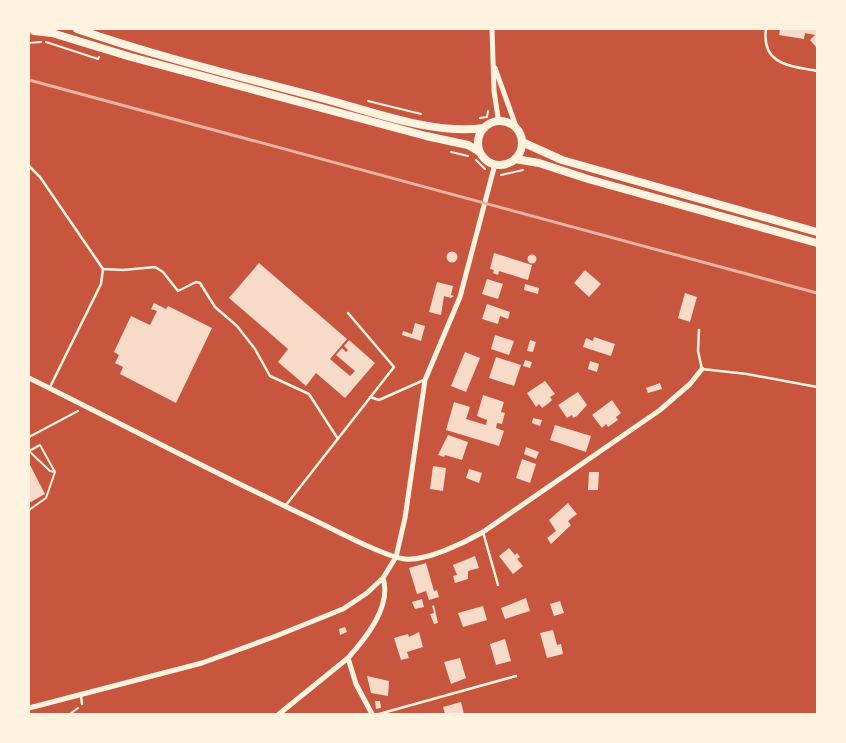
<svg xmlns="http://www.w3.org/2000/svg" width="846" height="743" viewBox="0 0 846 743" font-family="'Nunito Sans',sans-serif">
  <rect width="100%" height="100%" fill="#c8553d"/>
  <path fill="#f7dbc8" d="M780,29H817V48L810,40L815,35L805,33L804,39L779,35Z
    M446.5 257a5.5 5.5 0 1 1 11 0a5.5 5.5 0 1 1-11 0Z
    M494,253L532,265L528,280L499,271L498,275L493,273L494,270L490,269Z
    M527.5 259a4.5 4.5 0 1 1 9 0a4.5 4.5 0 1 1-9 0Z
    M259,263L347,339L330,359L350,376L355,371L336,355L342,348L346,352L348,350L344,346L349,340L375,363L345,398L316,373L306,386L278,362L288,349L229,298Z
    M585,270L601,284L589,297L574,283Z
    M487,279L503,284L498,299L482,294Z
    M437,282L453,286L451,295L454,296L451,298L444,296L441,315L429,312Z
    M525,284L539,288L538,294L524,290Z
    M685,293L697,297L690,322L678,318Z
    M154,303L166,309L168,306L212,328L176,403L120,374L123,367L115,363L119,355L114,352L131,316L150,325L157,311L151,309Z
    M487,304L510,312L508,319L500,316L498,324L482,319Z
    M415,323L425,326L421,341L402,335L403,331L412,334Z
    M495,335L514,341L509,355L491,349Z
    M594,337L615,344L611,356L583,347L586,338L593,341Z
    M530,340L536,342L533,352L527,351Z
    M465,352L480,358L466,392L451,386Z
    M496,357L521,365L514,386L489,378Z
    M525,360L532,362L530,368L523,366Z
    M590,361L599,364L597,372L588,369Z
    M545,381L555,394L550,397L552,400L549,403L542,408L539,404L536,407L527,393Z
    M660,383L662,389L648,393L646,388Z
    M578,392L587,405L577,416L573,418L572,415L567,418L558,405Z
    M483,395L504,402L501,412L505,413L502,424L497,423L496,428L504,431L499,446L446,430L454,402L470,407L466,419L486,425L487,420L477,416Z
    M612,400L621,413L616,417L618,420L608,427L606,424L602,428L592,415Z
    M533,418L542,420L540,426L532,423Z
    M555,425L591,436L586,452L550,440Z
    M448,435L468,442L462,460L445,455L444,457L438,455Z
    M526,447L539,452L536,459L524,454Z
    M522,459L536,464L530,483L516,478Z
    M29,463L45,494L29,503Z
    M433,466L446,468L443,491L430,489Z
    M469,469L482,473L479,483L466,478Z
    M589,472H599L598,490H588Z
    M568,503L577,514L568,521L571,525L551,544L547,538L556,531L549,520Z
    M509,548L515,555L517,553L520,557L517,559L523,566L513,574L499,556Z
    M475,556L479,568L468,571V579L455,583L453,576L457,575L453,565Z
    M426,563L434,591L437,590L439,597L429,600L426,591L417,594L409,568Z
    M526,598L530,611L505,619L501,608Z
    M422,599L424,607L415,609L412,602Z
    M560,601L564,613L554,616L550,604Z
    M434,605L438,623L434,624L430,614L434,613L432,606Z
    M483,606L487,620L463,627L458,613Z
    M345,627L347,632L340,635L339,629Z
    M553,630L557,645L561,644L563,654L547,658L540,633Z
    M419,632L423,647L407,652L409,658L401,660L394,638L408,634L409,637Z
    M505,639L511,661L496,665L490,644Z
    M460,658L466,678L451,684L444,662Z
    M367,676L389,681L388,696L371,693Z
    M375,701H380L381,708L376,709Z
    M461,702L464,714H445L443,707Z"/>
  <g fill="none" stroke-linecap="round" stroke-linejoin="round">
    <path stroke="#fff3e0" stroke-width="2" d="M46,42L98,59L99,57
      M29,43L41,42
      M368,101L421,114
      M480,118L487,117L488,111
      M451,152L468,156
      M476,160L485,169
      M501,175L523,170
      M29,437L78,411
      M29,451L40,445L55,472L46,498L29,510
      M29,451L50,471L55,472
      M70,714L78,708"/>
    <path stroke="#fff3e0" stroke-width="2.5" d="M766,29C761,65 791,66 817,71
      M29,166L40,177L103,269L101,284L50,387
      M103,269L123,270L155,267L163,272L178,291L196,282L200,283L215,307L237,326L255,349L270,376L309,394L338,439
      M699,330L698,351L702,369L747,374L817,387
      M370,397L379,400L424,380
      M286,505L394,367L348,313
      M483,532L498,585
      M81,696L82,704
      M379,714L516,676"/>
    <path stroke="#fff3e0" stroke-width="5" d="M492,29L494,91L498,117L496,122
      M495,68L517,129
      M29,378C124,425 218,475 314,520C335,530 385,557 405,559C427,561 464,543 483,532L660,410L690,384L702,369
      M29,708L202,663L276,636L343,609L367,593L383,578L396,557L405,518L425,380L460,297L495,164
      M279,714L348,658
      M372,714L356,684L348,658C366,638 392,606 383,578"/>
    <path stroke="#fff3e0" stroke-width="8" d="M77,29C158,57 242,77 325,99C373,112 434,135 484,128
      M34,31L52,33L131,57L426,136L468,145L480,152
      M478 143a22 22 0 1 1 44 0a22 22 0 1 1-44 0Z
      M522,142L562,160L817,232
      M515,159L539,163L588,179L817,243"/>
    <path stroke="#e9b49f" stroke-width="3" d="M29,80L817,293"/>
  </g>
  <rect width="846" height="743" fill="none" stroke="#fff3e0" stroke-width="60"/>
</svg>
